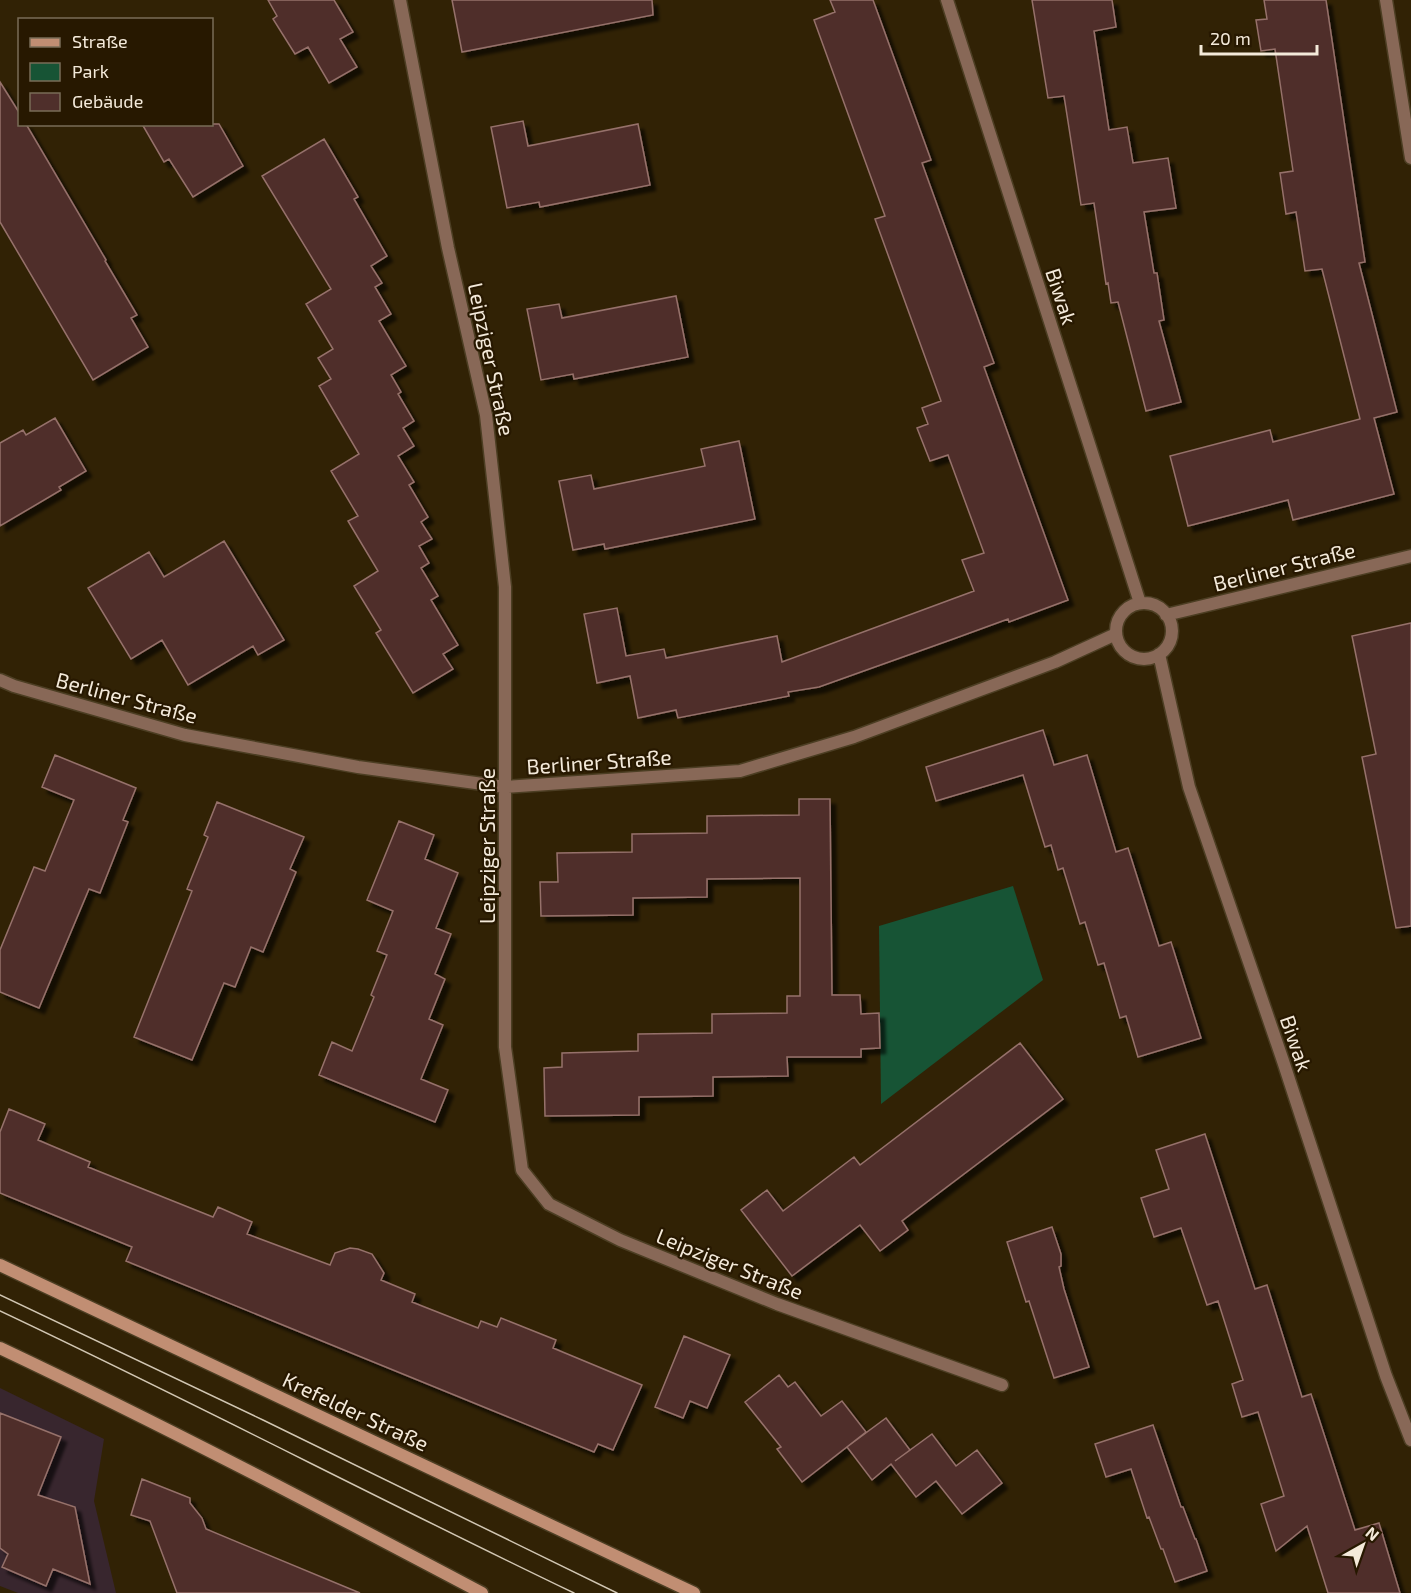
<svg xmlns="http://www.w3.org/2000/svg" width="1411" height="1593" viewBox="0 0 1411 1593" font-family="'Exo 2',sans-serif">
  <defs>
    <filter id="shadow"><feDropShadow dx="5.5" dy="5.5" stdDeviation="1.5" flood-color="#0009"/></filter>
  </defs>
  <rect width="100%" height="100%" fill="#312205"/>
  <path fill="#38262e" d="M0,1388L104,1439L94,1501L116,1593H18L0,1586Z"/>
  <path fill="#175435" d="M1013,886L1043,980L881,1104L879,926Z"/>
  <path fill="#4f2f2b" stroke="#96716b" stroke-width="1.5" filter="url(#shadow)" d="M268,0H334L353,32L340,39L357,67L329,83L308,47L295,54L273,19L277,16Z
    M452,0H652L653,15L462,52Z
    M830,0H873L931,160L922,163L994,363L984,367L1068,600L1009,622L1008,619L956,638L819,687L788,692L789,696L678,718L676,710L638,718L630,676L597,683L584,614L617,608L626,656L664,649L666,658L777,636L782,662L974,591L962,560L984,553L948,455L930,461L917,428L928,424L922,408L941,401L875,219L885,216L814,20L835,12Z
    M1032,0H1112L1116,27L1094,31L1109,130L1127,127L1133,163L1168,158L1176,208L1144,212L1154,273H1157L1164,320L1159,321L1181,402L1146,411L1118,302L1111,303L1108,283L1106,284L1094,203L1081,205L1064,96L1048,98Z
    M1264,0H1326L1365,262L1359,263L1397,412L1374,418L1394,494L1293,520L1288,500L1188,526L1170,456L1270,430L1273,442L1360,419L1322,269L1305,271L1296,212L1286,214L1280,173L1293,171L1275,49L1261,51L1256,20L1267,19Z
    M0,82L20,114V124H26L106,260L105,261L137,315L131,318L148,347L93,380L0,222Z
    M523,121L528,146L638,124L650,185L540,207L539,202L507,208L491,127Z
    M142,124H219L243,166L193,197L169,159L164,162Z
    M324,139L358,197L354,199L387,256L371,266L382,283L375,287L391,314L379,321L406,366L391,375L401,392L398,394L414,421L403,428L414,446L398,456L414,482L409,485L428,517L421,522L432,539L419,546L429,563L421,568L438,596L431,600L458,645L443,654L453,669L413,693L376,633L381,630L354,586L378,571L348,521L358,516L331,471L359,454L319,386L331,379L318,358L333,349L306,304L331,289L262,176Z
    M676,296L688,357L574,379L573,374L541,380L527,309L559,304L562,318Z
    M55,418L86,471L59,487L61,490L0,526V443L23,430L26,435Z
    M739,441L755,519L605,549L604,544L573,550L559,481L591,475L594,489L705,466L701,449Z
    M224,541L284,640L258,655L253,646L188,685L162,640L131,659L88,588L149,552L164,577Z
    M1411,623V926L1396,928L1362,757L1376,754L1352,636Z
    M1043,730L1054,765L1087,755L1116,852L1128,848L1159,946L1171,942L1201,1038L1138,1057L1126,1016L1120,1018L1104,963L1098,965L1085,922L1080,924L1063,868L1058,870L1051,845L1045,847L1023,775L936,801L926,767Z
    M55,755L136,788L123,820L128,822L100,893L89,889L39,1008L0,992V950L34,867L45,871L74,800L42,787Z
    M799,799H830L832,995H860L861,1014L879,1013L880,1048L861,1049V1057H787L788,1076L713,1077V1096L639,1097V1115L545,1116L544,1068L562,1067V1053L638,1051V1034L712,1033V1014L787,1013V996H800V878L707,879V897L633,898V915L541,916L540,882H558L557,853L632,852V834L707,833V816L799,815Z
    M217,802L304,837L290,869L296,872L263,952L251,947L235,987L224,983L192,1060L134,1037L192,891L187,889L208,837L204,835Z
    M399,821L434,835L425,859L458,873L436,928L451,934L435,974L445,979L429,1019L443,1025L421,1079L448,1090L435,1122L319,1075L332,1042L352,1051L374,997L371,995L387,955L377,951L393,911L367,900Z
    M1020,1043L1063,1099L902,1221L908,1230L880,1251L860,1225L792,1276L741,1210L767,1190L783,1211L854,1157L860,1165Z
    M9,1109L45,1124L38,1140L90,1162L88,1167L213,1217L218,1207L252,1222L247,1234L330,1265L335,1253L350,1248L358,1249L372,1254L384,1273L381,1280L415,1294L412,1302L478,1328L481,1321L497,1327L501,1318L556,1340L553,1348L642,1385L613,1450L598,1444L594,1452L126,1261L132,1247L0,1193V1132Z
    M1205,1134L1255,1289L1267,1285L1302,1397L1311,1394L1355,1530L1379,1523L1400,1593H1328L1307,1526L1276,1551L1261,1504L1284,1496L1258,1412L1242,1417L1232,1384L1243,1380L1218,1301L1207,1305L1181,1228L1154,1237L1141,1198L1169,1189L1156,1150Z
    M1052,1227L1061,1254V1266L1059,1267L1064,1289L1089,1367L1054,1378L1029,1301L1026,1302L1007,1242Z
    M684,1336L730,1355L707,1408L690,1401L683,1418L655,1407Z
    M779,1375L788,1387L795,1382L821,1416L842,1401L866,1432L802,1482L777,1449L781,1447L745,1402Z
    M0,1413L61,1437L38,1495L75,1507L90,1584L53,1569L46,1586L2,1567L8,1554L0,1548Z
    M886,1418L910,1450L895,1461L932,1434L956,1466L977,1450L1002,1483L962,1514L936,1481L916,1497L891,1464L872,1480L847,1447Z
    M1153,1425L1181,1507H1183L1195,1539H1196L1207,1571L1175,1582L1163,1549H1161L1149,1517L1147,1518L1131,1469L1106,1477L1095,1444Z
    M142,1479L190,1498V1503L202,1518L206,1529L360,1593H177L150,1521L131,1515Z"/>
  <g fill="none" stroke-linecap="round" stroke-linejoin="round">
    <defs>
      <path id="minor" d="M400,0L448,248L486,415L505,587V1047L522,1170L549,1204L620,1240L777,1304L1002,1385
        M947,0L1140,603
        M1386,0L1411,158
        M1116 631a28 28 0 1 1 56 0a28 28 0 1 1-56 0Z
        M1166,615L1411,556
        M1159,654L1189,787L1283,1061L1386,1376L1411,1440
        M0,680L14,686L185,735L358,767L505,787L740,771L854,737L1055,662L1116,634"/>
      <path id="secondary" d="M0,1265L694,1593
        M0,1348C163,1425 323,1509 482,1593"/>
    </defs>
    <use href="#minor" stroke="#4c3e23" stroke-width="15"/>
    <use href="#secondary" stroke="#4c3e23" stroke-width="15"/>
    <use href="#minor" stroke="#886857" stroke-width="12"/>
    <use href="#secondary" stroke="#c18e73" stroke-width="12"/>
    <path stroke="#d1c6b3" stroke-width="1.5" d="M0,1295L263,1420L617,1593
      M0,1311C193,1402 382,1501 574,1593"/>
  </g>
  <g text-anchor="middle" dominant-baseline="central" stroke-width="4.5" stroke-linejoin="round" paint-order="stroke">
    <g font-size="21" fill="#f4eada" stroke="#271800">
      <text transform="translate(1062 296) rotate(72)">Biwak</text>
      <text transform="translate(492 359) rotate(78)">Leipziger Straße</text>
      <text transform="translate(1284 566) rotate(-14)">Berliner Straße</text>
      <text transform="translate(127 697) rotate(15)">Berliner Straße</text>
      <text transform="translate(599 761) rotate(-4)">Berliner Straße</text>
      <text transform="translate(486 846) rotate(-90)">Leipziger Straße</text>
      <text transform="translate(1297 1043) rotate(71)">Biwak</text>
      <text transform="translate(730 1263) rotate(22)">Leipziger Straße</text>
      <text transform="translate(356 1411) rotate(25)">Krefelder Straße</text>
    </g>
  </g>
  <rect x="18" y="18" width="195" height="108" fill="#271800" stroke="#796c57" stroke-width="1.5"/>
  <rect x="30" y="38" width="30" height="9" fill="#c18e73" stroke="#796c57" stroke-width="1.5"/>
  <text x="72" y="48" font-size="18" fill="#f4eada">Straße</text>
  <rect x="30" y="63" width="30" height="18" fill="#175435" stroke="#796c57" stroke-width="1.5"/>
  <text x="72" y="78" font-size="18" fill="#f4eada">Park</text>
  <rect x="30" y="93" width="30" height="18" fill="#4f2f2b" stroke="#796c57" stroke-width="1.5"/>
  <text x="72" y="108" font-size="18" fill="#f4eada">Gebäude</text>
  <g transform="translate(1363 1545) rotate(40)" stroke="#271800" stroke-width="4.5" paint-order="stroke">
  <path d="M0-4.5L10 22L0 15L-10 22Z" fill="#f4eada"/>
  <text y="-9" font-size="16" font-weight="bold" text-anchor="middle" fill="#f4eada">N</text>
  </g>
  <path d="M1201 45v9h116v-9" fill="none" stroke="#f4eada" stroke-width="3"/>
  <text x="1210" y="45" font-size="18" fill="#f4eada" stroke="#271800" stroke-width="4.5" paint-order="stroke">20 m</text>
</svg>
